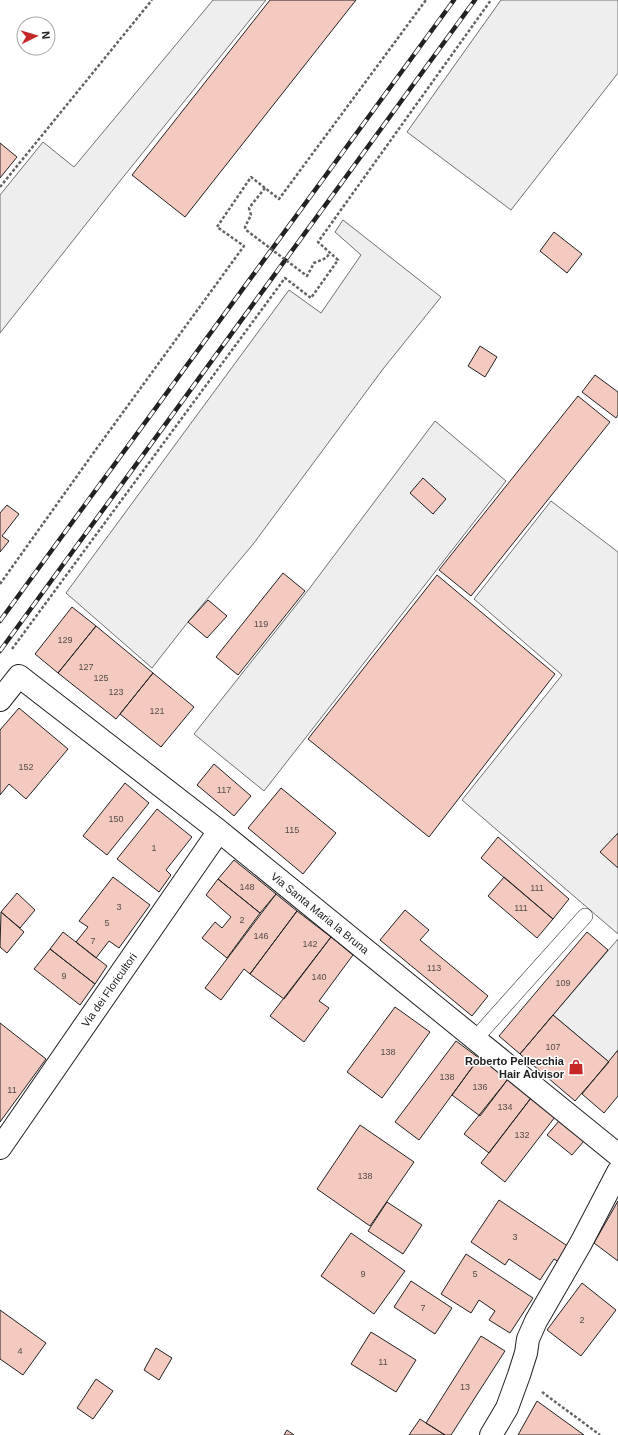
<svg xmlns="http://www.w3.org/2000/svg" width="618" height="1435" viewBox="0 0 618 1435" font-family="Arial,sans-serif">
  <rect width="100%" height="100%" fill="#fff"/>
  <path fill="#eee" stroke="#6f6f6f" d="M213,0H266L120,181L0,333V195L43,142L74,167Z
    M501,0H618V73L511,210L407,132Z
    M343,220L441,297L383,369L254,543L188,622L152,668L66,593L289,290L321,313L361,255L335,232Z
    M435,421L506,481L264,791L194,734L309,589Z
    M551,501L618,552V934L462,800L562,675L474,599Z
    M618,939V1050L609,1062L553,1015Z"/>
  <path fill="#f3c9c0" stroke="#222" d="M270,0H356L185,217L132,175Z
    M0,143L17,157L0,178Z
    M554,232L582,254L567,273L540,251Z
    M480,346L497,357L485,377L468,366Z
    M595,375L618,392V415L616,418L582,392Z
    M578,396L610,422L471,596L439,570Z
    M423,478L446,499L433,514L410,493Z
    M7,505L19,514L2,536L9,541L0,552V513Z
    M283,573L305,591L238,675L216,657Z
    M437,575L555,674L429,837L308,739Z
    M208,600L227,616L207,638L188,622Z
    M72,607L96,626L58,673L35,654Z
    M96,626L153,673L116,719L58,673Z
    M153,673L194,707L161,747L120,714Z
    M19,708L68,749L26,799L9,784L0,795V730Z
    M214,764L251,796L234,816L197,785Z
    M125,783L149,803L107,855L83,836Z
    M281,788L336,833L303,874L248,828Z
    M157,809L192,837L166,870L171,875L159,892L117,859Z
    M618,833V868L600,852Z
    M498,837L569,899L553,919L481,858Z
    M234,860L276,894L260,913L218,879Z
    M113,877L150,905L119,948L109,941L96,958L76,942L88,927L79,921Z
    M504,877L553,919L537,938L488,896Z
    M218,879L260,913L227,958L202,938L215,922L222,928L231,917L206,895Z
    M17,893L35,910L20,928L1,912Z
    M276,894L297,911L250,974L244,969L221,1000L205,988Z
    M405,910L429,930L420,940L488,996L472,1016L380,940Z
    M297,911L331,937L284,999L250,974Z
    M1,912L24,932L7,953L0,947Z
    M63,932L107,966L95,984L50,949Z
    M587,932L608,950L520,1054L499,1036Z
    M331,937L353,955L319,1001L329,1008L304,1042L270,1016Z
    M50,949L95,984L80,1005L34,969Z
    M395,1007L430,1032L382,1098L347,1072Z
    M553,1015L609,1062L575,1101L520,1054Z
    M0,1023L46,1059L0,1122Z
    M456,1041L479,1058L419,1140L395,1122Z
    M618,1050V1096L604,1113L582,1094Z
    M479,1058L508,1079L480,1116L452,1095Z
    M508,1079L531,1098L489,1153L464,1134Z
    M531,1098L555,1117L505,1182L481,1163Z
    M559,1121L584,1141L572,1155L547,1135Z
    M360,1125L414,1162L370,1226L317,1189Z
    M499,1200L569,1247L559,1262L554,1259L540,1280L509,1259L505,1265L471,1242Z
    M618,1201V1261L594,1243Z
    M387,1202L422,1225L403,1254L368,1231Z
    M351,1233L405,1271L374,1314L321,1276Z
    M466,1254L533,1298L510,1333L489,1320L495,1311L479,1300L471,1313L441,1294Z
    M411,1281L452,1308L435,1334L394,1307Z
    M582,1283L616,1310L581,1356L547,1330Z
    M0,1310L46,1343L23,1375L0,1359Z
    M371,1332L416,1360L396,1392L351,1364Z
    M481,1336L505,1351L451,1435H445L426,1423Z
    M156,1348L172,1358L159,1380L144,1370Z
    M96,1379L113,1391L93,1419L77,1408Z
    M537,1401L584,1435H518Z
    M420,1419L426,1423L445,1435H409Z
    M287,1430L294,1435H284Z"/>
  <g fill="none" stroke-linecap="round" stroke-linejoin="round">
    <defs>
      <path id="lane" d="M475,1039L585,916"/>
      <path id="street" d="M0,700L19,676L219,831L618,1155
        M0,1148L219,831
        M491,1435L507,1408L519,1375L526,1353L528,1339L536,1321L581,1243L618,1172"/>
    </defs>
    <use href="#lane" stroke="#222" stroke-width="16"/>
    <use href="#street" stroke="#222" stroke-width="24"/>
    <path stroke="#646464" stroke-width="2.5" stroke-dasharray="3 2" stroke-linecap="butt" d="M0,187L152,0
      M0,584L97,448L244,246L217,227L251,177L279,199L426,0
      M12,649L285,278L311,298L338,260L318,242L491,0
      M542,1392L600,1435"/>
    <use href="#lane" stroke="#fff" stroke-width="15"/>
    <use href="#street" stroke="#fff" stroke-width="22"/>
    <defs>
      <path id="rail" d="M0,621L454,0
        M0,651L475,0"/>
    </defs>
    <use href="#rail" stroke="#222" stroke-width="4.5"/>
    <use href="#rail" stroke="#fff" stroke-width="3" stroke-dasharray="9" stroke-linecap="butt"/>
    <path stroke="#646464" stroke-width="2.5" stroke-dasharray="3 2" stroke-linecap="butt" d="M265,188L249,208L251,215L245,227L246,230L307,276L314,263L326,258L330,253"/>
  </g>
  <defs>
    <symbol id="shop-bare" viewBox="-9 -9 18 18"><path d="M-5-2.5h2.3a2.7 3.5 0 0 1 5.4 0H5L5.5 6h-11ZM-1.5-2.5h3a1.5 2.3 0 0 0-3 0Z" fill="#c62828" stroke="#fff" stroke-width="2.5" paint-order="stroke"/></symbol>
  </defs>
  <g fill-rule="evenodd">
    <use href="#shop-bare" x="565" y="1056" width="22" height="22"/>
  </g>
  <g text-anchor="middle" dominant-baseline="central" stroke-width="3" stroke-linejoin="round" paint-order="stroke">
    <g font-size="9" fill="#564c4a">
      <text x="261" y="624">119</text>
      <text x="65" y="640">129</text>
      <text x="86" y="667">127</text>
      <text x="101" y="678">125</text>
      <text x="116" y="692">123</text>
      <text x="157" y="711">121</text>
      <text x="26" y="767">152</text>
      <text x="224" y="790">117</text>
      <text x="116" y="819">150</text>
      <text x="292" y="830">115</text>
      <text x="154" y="848">1</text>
      <text x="247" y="887">148</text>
      <text x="537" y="888">111</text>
      <text x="119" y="907">3</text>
      <text x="521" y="908">111</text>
      <text x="242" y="920">2</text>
      <text x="107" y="923">5</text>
      <text x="261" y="936">146</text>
      <text x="93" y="941">7</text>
      <text x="310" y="944">142</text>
      <text x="434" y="968">113</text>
      <text x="64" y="976">9</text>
      <text x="319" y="977">140</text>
      <text x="563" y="983">109</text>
      <text x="553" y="1047">107</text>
      <text x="388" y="1052">138</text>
      <text x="447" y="1077">138</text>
      <text x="480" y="1087">136</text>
      <text x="12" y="1090">11</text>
      <text x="505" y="1107">134</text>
      <text x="522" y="1135">132</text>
      <text x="365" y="1176">138</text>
      <text x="515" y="1237">3</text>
      <text x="363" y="1274">9</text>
      <text x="475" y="1274">5</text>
      <text x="423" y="1308">7</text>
      <text x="582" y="1320">2</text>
      <text x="20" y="1351">4</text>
      <text x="383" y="1362">11</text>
      <text x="465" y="1387">13</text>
    </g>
    <g font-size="11" fill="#222" stroke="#fff">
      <text transform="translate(320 913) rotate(39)">Via Santa Maria la Bruna</text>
      <text transform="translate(109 990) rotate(-55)">Via dei Floricultori</text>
    </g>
    <g font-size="11" font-weight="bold" fill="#222" stroke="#fff" text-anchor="end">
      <text x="564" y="1061">Roberto Pellecchia<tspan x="564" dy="13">Hair Advisor</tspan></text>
    </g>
  </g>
  <g transform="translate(36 36) rotate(85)"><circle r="19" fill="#ffffff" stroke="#a7a7a7"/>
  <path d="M0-3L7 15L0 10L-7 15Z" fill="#c62828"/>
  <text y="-6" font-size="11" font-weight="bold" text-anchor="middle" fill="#222222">N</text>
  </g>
</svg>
